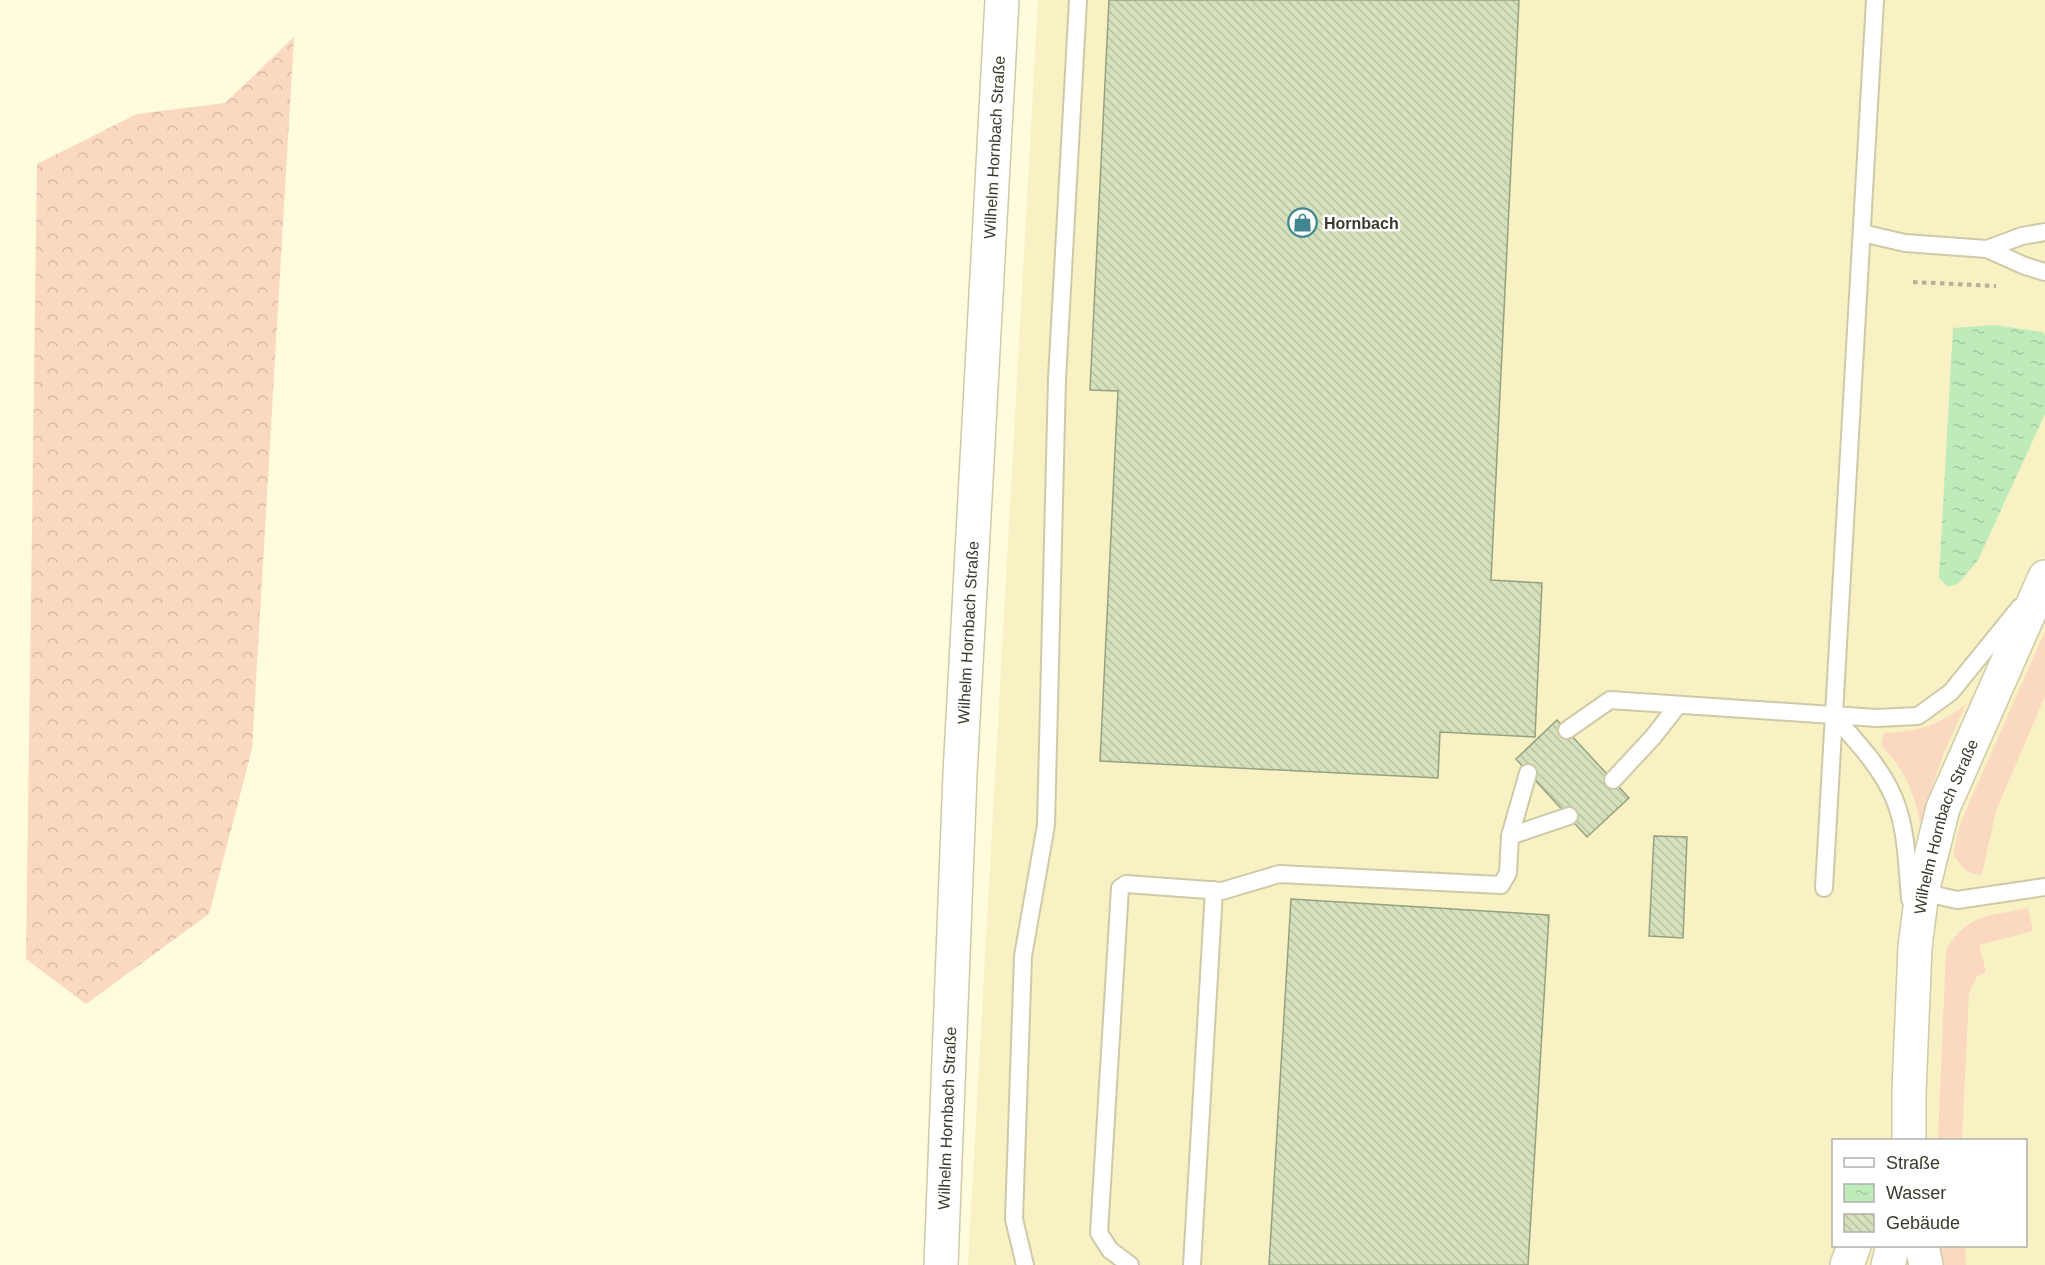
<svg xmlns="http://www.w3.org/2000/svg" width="2045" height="1265" viewBox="0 0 2045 1265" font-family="Helvetica,sans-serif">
  <defs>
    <pattern id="forest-crowns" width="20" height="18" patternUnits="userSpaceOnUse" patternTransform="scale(1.5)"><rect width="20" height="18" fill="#fbd9c0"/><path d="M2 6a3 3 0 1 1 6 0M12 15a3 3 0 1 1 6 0" fill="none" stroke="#d8bba5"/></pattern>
    <pattern id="water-ripples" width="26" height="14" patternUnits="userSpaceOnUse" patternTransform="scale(1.5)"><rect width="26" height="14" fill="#bdebba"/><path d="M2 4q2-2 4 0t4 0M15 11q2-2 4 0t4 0" fill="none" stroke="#a3caa0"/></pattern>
    <pattern id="building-back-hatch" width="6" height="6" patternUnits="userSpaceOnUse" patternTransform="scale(1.5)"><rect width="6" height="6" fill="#d5e1bd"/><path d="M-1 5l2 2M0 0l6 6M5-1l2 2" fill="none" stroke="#b8c2a3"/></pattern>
  </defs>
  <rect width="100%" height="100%" fill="#fffbdd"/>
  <path fill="#f7f1c4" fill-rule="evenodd" d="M1038,0H2045V1265H968ZM1834,1140H2026V1246H1834Z"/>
  <path fill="#fbd9c0" d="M2045,631V696L1996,811L1982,874C1967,877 1960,864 1953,854L1960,824Z
    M1966,704L1943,755L1920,824C1914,791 1905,769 1881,746L1884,733C1917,732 1940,725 1966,704Z
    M2028,908L2033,931L1979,945L1986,972L1977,976L1969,993L1962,1140H1938L1946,950C1969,912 1988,917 2028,908Z
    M1939,1246H1965L1966,1265H1940Z"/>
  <path fill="url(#forest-crowns)" d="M294,37L252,749L209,914L86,1004L26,959L37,164L137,114L225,103Z"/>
  <path fill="url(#water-ripples)" d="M1994,325L2042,332L2045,335V414L1978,560L1959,583L1948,587L1939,578L1953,328Z"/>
  <path fill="url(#building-back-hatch)" stroke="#96a17f" stroke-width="1.5" d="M1109,0H1519L1491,580L1542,583L1535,737L1440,732L1438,778L1100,761L1118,391L1090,390Z
    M1557,720L1629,798L1587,837L1516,759Z
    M1654,836L1687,837L1683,938L1649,936Z
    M1291,899L1549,915L1528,1265H1269Z"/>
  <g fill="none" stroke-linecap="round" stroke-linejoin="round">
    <defs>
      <path id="lane" d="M1862,233L1905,243L1987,249L2025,266L2045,272
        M1987,249L2022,236L2045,232
        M1833,715C1855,740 1881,767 1894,798C1907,829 1907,866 1910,899
        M1567,730L1610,700L1877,718L1918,716L1951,692L2020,607
        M1613,780L1653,737L1678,705
        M1510,836L1569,816
        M1824,888L1875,0
        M1922,892L1957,900L2045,887
        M1025,1265L1014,1219L1023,956L1046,825L1057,379L1078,0
        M1130,1265L1110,1250L1099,1233L1120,888L1126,884L1222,891L1279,874L1501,885L1508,873L1510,836L1528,773
        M1192,1265L1214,890"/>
      <g id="street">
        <path id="s1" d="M1909,1140V1092L1915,947L1922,892L1943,808L2045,577"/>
        <path d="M1922,1246L1926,1265"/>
        <path id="s2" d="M941,1265L960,774L1002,0"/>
        <path d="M1847,1265L1854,1246"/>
        <path d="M1888,1265L1893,1246"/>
      </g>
    </defs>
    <use href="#lane" stroke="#cfcaa6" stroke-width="20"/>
    <use href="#street" stroke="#cfcaa6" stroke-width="36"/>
    <path stroke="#b4b199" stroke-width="4" stroke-dasharray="4.5 4.5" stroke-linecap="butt" d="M1913,282L1996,286"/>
    <use href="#lane" stroke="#fff" stroke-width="16"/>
    <use href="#street" stroke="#fff" stroke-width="33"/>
  </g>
  <defs>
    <symbol id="shop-ring" viewBox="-11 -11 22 22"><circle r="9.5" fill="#fff" stroke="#3f868f" stroke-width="1.5"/><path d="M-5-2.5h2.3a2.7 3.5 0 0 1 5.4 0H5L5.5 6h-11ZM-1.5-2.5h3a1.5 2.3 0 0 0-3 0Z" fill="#3f868f"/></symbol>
  </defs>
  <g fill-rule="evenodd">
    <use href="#shop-ring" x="1286" y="206" width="33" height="33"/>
  </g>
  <g text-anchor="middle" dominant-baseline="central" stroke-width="5" stroke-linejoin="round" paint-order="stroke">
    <g font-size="16" fill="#3b392b" stroke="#fff">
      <text stroke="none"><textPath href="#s2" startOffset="1119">Wilhelm Hornbach Straße</textPath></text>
      <text stroke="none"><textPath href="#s2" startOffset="633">Wilhelm Hornbach Straße</textPath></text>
      <text stroke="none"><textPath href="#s1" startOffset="318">Wilhelm Hornbach Straße</textPath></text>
      <text stroke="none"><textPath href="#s2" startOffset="147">Wilhelm Hornbach Straße</textPath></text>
    </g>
    <g font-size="16" font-weight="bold" fill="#3b392b" stroke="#fff" text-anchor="start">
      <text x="1324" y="223">Hornbach</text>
    </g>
  </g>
  <rect x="1832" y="1139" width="195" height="108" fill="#ffffff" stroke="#b1b0aa" stroke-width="1.5"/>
  <rect x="1844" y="1158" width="30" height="9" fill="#ffffff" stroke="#b1b0aa" stroke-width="1.5"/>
  <text x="1886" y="1169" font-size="18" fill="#3b392b">Straße</text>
  <rect x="1844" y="1184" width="30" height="18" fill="url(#water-ripples)" stroke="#b1b0aa" stroke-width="1.5"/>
  <text x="1886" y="1199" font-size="18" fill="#3b392b">Wasser</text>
  <rect x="1844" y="1214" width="30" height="18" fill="url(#building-back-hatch)" stroke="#b1b0aa" stroke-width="1.5"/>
  <text x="1886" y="1229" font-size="18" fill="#3b392b">Gebäude</text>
</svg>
